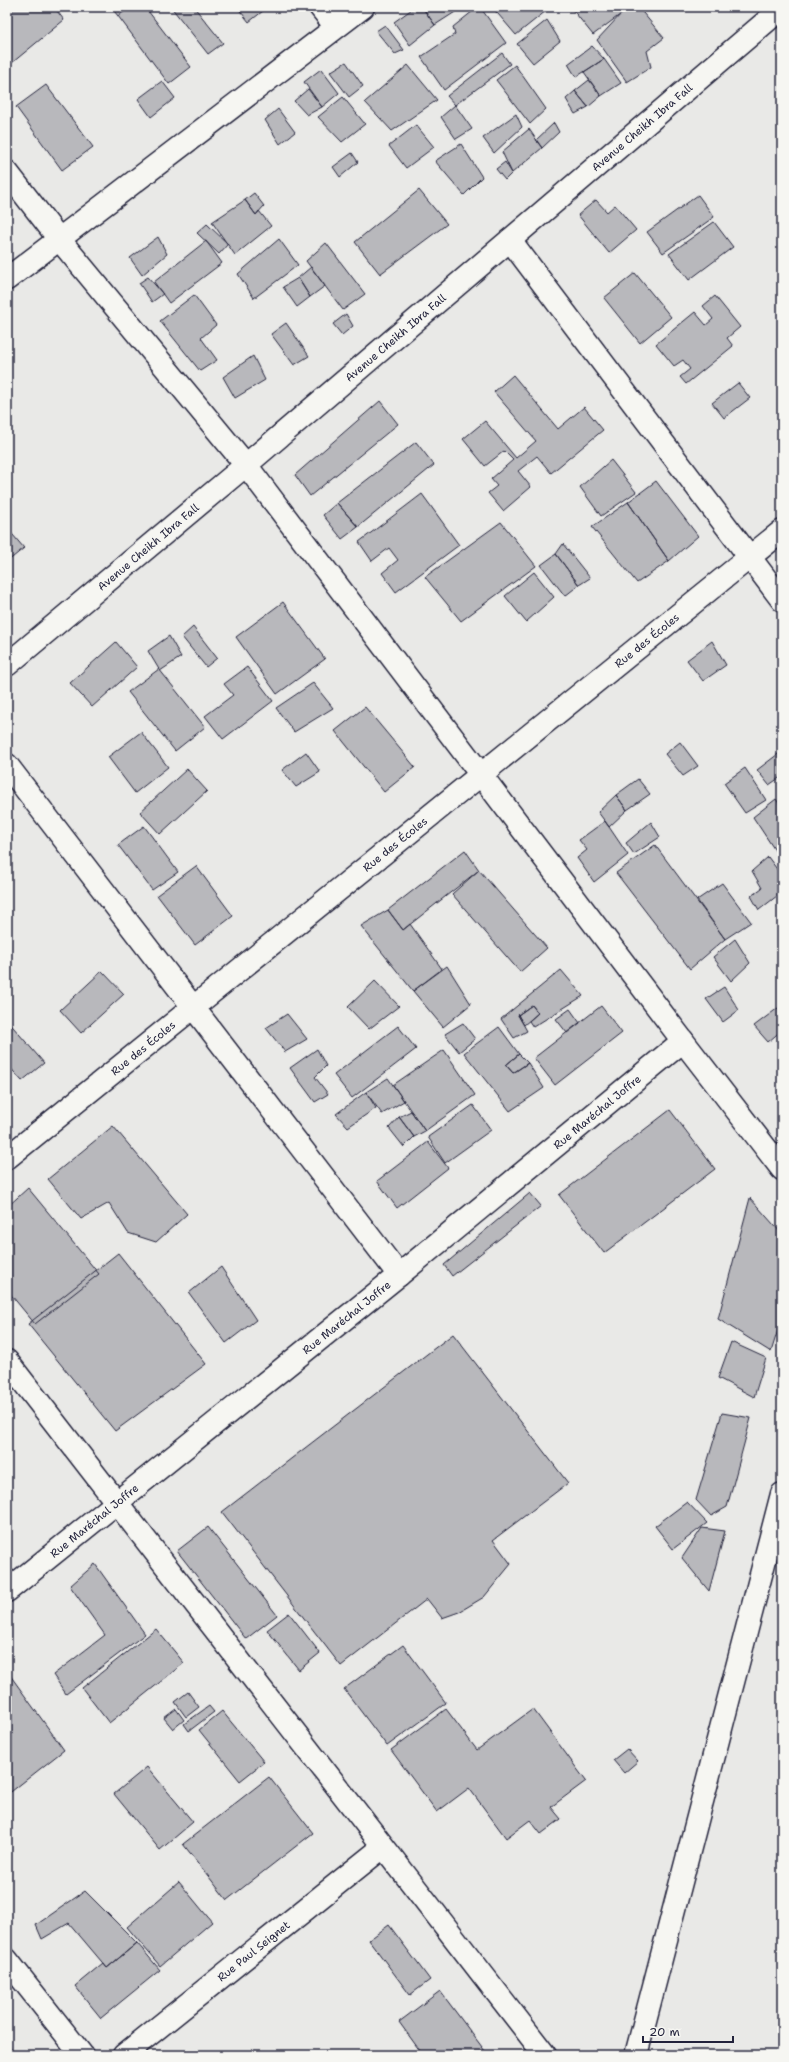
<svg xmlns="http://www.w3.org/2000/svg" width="789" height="2062" viewBox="0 0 789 2062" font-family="'Shantell Sans',sans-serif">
  <rect width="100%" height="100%" fill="#e9e9e7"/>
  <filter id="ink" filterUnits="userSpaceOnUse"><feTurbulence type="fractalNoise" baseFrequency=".025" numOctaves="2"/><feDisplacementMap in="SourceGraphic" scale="8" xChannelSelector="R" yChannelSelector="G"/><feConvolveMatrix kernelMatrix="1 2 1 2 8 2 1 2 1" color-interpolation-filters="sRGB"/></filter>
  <g filter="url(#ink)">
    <path fill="#b8b8bc" stroke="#22223b" d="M7,7H54L64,20L7,67Z
      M111,7H130L118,16Z
      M130,7H145L191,67L169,84L118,16Z
      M171,7H194L223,43L208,54Z
      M237,7H268L249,22Z
      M415,7H422L435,25L410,45L394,22Z
      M422,7H463L435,25Z
      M478,7H480L506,43L444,90L421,57L455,34L453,27Z
      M492,7H551L516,35Z
      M575,7H616L621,14L593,35L572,9Z
      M635,7H638L664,38L647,51L651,67L627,82L597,40L621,14Z
      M547,20L560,41L533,63L517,44Z
      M385,25L404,50L395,54L376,31Z
      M592,46L604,59L576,77L568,64Z
      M502,53L510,64L455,105L447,96Z
      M604,59L621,83L601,96L584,72Z
      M346,62L363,86L349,97L330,72Z
      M408,65L437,100L392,131L365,102Z
      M515,65L546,109L530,124L496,80Z
      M321,69L339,93L322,107L304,82Z
      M589,80L601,96L588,107L575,91Z
      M162,81L175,98L151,117L138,99Z
      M46,85L93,147L62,170L16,107Z
      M308,89L322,107L307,115L294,101Z
      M575,91L588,107L575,114L566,99Z
      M343,97L365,124L342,142L318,117Z
      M455,105L472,129L456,139L441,117Z
      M278,109L295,132L280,144L265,120Z
      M516,114L522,127L494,153L483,138Z
      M554,123L559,132L542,148L536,140Z
      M416,125L434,147L406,168L389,146Z
      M529,129L542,148L512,173L502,152Z
      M461,144L482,177L464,195L435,161Z
      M352,153L358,162L340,177L333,167Z
      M505,162L512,173L505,180L496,169Z
      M419,190L447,224L380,274L355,242Z
      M254,193L264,206L256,215L245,200Z
      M698,195L714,217L663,253L647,232Z
      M245,200L256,215L259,211L271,226L235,255L212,222Z
      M596,200L607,212L615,205L636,230L609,253L578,215Z
      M714,222L733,247L689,280L669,254Z
      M207,224L228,244L219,254L197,233Z
      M158,237L167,254L142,275L130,258Z
      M279,239L298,265L254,298L238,274Z
      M206,241L222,263L169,303L154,282Z
      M326,243L365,294L343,310L306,261Z
      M311,267L325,286L310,297L298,278Z
      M635,273L671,317L640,343L604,298Z
      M148,277L163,294L152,302L139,283Z
      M298,278L310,297L297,307L283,287Z
      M194,295L216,325L201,338L217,360L200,371L160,321Z
      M715,296L740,327L727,338L733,346L686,384L680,377L690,369L683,360L674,366L656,344L695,312L706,325L713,319L703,306Z
      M346,314L353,326L342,335L333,324Z
      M286,323L309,356L294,365L271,334Z
      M253,356L265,380L235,398L223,377Z
      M513,375L558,429L584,407L603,430L551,473L537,456L518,471L531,487L503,511L488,493L497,486L491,479L513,460L504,451L485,466L463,439L485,421L516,458L536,441L494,392Z
      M738,383L750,398L724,418L712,403Z
      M380,401L398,424L310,496L295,475Z
      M416,442L434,465L358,527L337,503Z
      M611,460L636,492L601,516L580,487Z
      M656,481L698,536L669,561L628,502Z
      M422,494L459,545L396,592L382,573L398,560L389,548L372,561L359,542Z
      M628,502L669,561L637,583L592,527Z
      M337,503L358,527L342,539L323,515Z
      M501,522L536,566L461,621L425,577Z
      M7,528L24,548L7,562Z
      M563,544L590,578L579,585L556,554Z
      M556,554L579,585L565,596L541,565Z
      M534,572L554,597L526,622L505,596Z
      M283,602L325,659L277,694L236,637Z
      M193,627L217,658L206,667L182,637Z
      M169,636L181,657L160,671L148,651Z
      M712,641L726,665L703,681L687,660Z
      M116,642L137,667L92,707L70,683Z
      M247,667L273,701L223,739L205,716L233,695L224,684Z
      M159,669L205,727L175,751L128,692Z
      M313,683L333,708L294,732L276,708Z
      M365,707L415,767L384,792L335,731Z
      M141,732L168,767L135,793L108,757Z
      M680,742L698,766L683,776L665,754Z
      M782,751V776L769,785L757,770Z
      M306,752L320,772L296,787L282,770Z
      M745,768L766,800L745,813L724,783Z
      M187,769L207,791L160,834L140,812Z
      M638,779L650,794L627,810L616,795Z
      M616,795L627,810L609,827L598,812Z
      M776,799L782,808V861L753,817Z
      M605,821L628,855L594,882L577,858L587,850L579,840Z
      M651,822L660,837L634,854L626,843Z
      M144,826L178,872L152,890L118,845Z
      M655,845L725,939L690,969L616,873Z
      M465,850L479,870L403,930L388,910Z
      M768,857L782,876V892L759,910L751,896L762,888L752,871Z
      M196,866L233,916L195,945L157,895Z
      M479,870L547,948L520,972L452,894Z
      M722,883L751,922L725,939L697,900Z
      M388,910L403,930L410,924L442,969L413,991L361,926Z
      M735,939L750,963L731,981L713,957Z
      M447,966L471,1004L443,1027L413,991Z
      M561,970L583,996L533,1027L529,1021L538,1013L532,1005L518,1015L527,1031L514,1038L501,1019Z
      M102,971L124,994L81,1033L60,1010Z
      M375,981L399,1006L369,1029L348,1007Z
      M724,987L739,1010L723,1022L706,999Z
      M532,1005L538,1013L524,1025L518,1015Z
      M782,1005V1030L768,1042L754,1026Z
      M601,1006L622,1033L555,1085L534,1058Z
      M570,1009L580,1023L567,1033L556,1019Z
      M287,1014L307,1039L285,1052L266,1028Z
      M7,1020L44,1063L22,1081L7,1064Z
      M463,1023L475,1039L459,1052L445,1034Z
      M398,1026L416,1049L352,1098L334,1075Z
      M499,1027L519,1054L506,1065L513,1073L528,1063L544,1088L510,1111L464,1053Z
      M317,1049L326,1066L315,1077L328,1094L315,1102L290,1068Z
      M444,1050L475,1095L425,1131L393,1085Z
      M519,1054L528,1063L513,1073L506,1065Z
      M388,1078L404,1101L382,1114L366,1092Z
      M366,1092L376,1108L348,1127L336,1114Z
      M473,1105L491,1130L445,1163L428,1137Z
      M670,1110L715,1169L604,1253L559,1195Z
      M411,1111L425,1131L414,1137L399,1117Z
      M399,1117L414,1137L404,1147L389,1128Z
      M113,1126L187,1214L156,1242L128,1233L109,1203L81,1219L48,1179Z
      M428,1142L448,1168L397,1208L377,1181Z
      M28,1188L99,1274L35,1324L7,1290V1207Z
      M530,1193L541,1206L452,1276L444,1265Z
      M750,1198L782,1234V1317L771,1352L718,1319Z
      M118,1253L206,1364L115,1431L28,1324Z
      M221,1267L256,1320L226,1343L189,1293Z
      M453,1334L568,1483L493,1540L511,1564L484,1597L459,1612L442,1618L427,1599L341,1666L222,1512Z
      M731,1342L766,1358L754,1397L718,1378Z
      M722,1413L751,1418L727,1507L711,1516L696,1500Z
      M687,1502L707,1523L673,1549L655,1526Z
      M208,1527L277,1615L246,1639L177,1551Z
      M702,1528L725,1531L709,1591L682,1558Z
      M95,1564L145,1634L66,1694L53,1675L105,1635L70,1586Z
      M289,1613L320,1653L299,1670L267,1630Z
      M156,1629L184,1663L109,1723L82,1688Z
      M403,1645L446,1703L387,1746L344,1689Z
      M7,1671L64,1750L7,1795Z
      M188,1692L199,1707L186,1717L175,1702Z
      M209,1706L214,1712L189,1731L184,1724Z
      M176,1709L184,1720L173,1729L164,1718Z
      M446,1709L477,1750L533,1709L586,1781L551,1807L561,1819L541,1834L530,1820L506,1838L469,1788L437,1812L391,1750Z
      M222,1711L264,1762L240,1781L199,1730Z
      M627,1749L638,1761L624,1773L613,1760Z
      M147,1767L193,1822L160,1850L114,1794Z
      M269,1777L313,1833L227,1900L183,1844Z
      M179,1882L212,1922L160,1966L127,1927Z
      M85,1891L137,1943L107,1968L69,1923L42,1939L36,1925Z
      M389,1925L430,1980L410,1995L369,1940Z
      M137,1943L160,1970L101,2018L75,1986L103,1963L107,1968Z
      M440,1991L488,2055H423L399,2022Z
      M7,2042L14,2055H7Z"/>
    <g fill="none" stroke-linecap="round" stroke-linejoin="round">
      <defs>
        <g id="minor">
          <path d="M320,7L336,27"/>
          <path d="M59,239L246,465L683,1041L782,1169"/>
          <path d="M510,240L782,600"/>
          <path id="s1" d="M7,665L246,465L782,8"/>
          <path d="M7,765L399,1275"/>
          <path id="s2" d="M7,1158L782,531"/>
          <path d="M7,1361L545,2055"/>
          <path id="s3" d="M7,1591L399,1275L683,1041"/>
          <path d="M7,1960L82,2055"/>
          <path id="s4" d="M124,2055L383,1847"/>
        </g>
        <path id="tertiary" d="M7,172L59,239
          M636,2055L782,1494"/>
        <path id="trunk" d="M7,279L363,7"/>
      </defs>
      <use href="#minor" stroke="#22223b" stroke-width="25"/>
      <use href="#tertiary" stroke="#22223b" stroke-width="25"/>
      <use href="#trunk" stroke="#22223b" stroke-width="25"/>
      <use href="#minor" stroke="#f6f6f2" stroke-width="22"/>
      <use href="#tertiary" stroke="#f6f6f2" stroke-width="22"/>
      <use href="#trunk" stroke="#f6f6f2" stroke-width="22"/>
    </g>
  </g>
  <g text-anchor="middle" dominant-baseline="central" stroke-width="3" stroke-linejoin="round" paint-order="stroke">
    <g font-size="11" fill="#22223b" stroke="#f6f6f2">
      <text stroke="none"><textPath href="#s1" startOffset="832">Avenue Cheikh Ibra Fall</textPath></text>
      <text stroke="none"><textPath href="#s1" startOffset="508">Avenue Cheikh Ibra Fall</textPath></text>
      <text stroke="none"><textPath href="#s1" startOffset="184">Avenue Cheikh Ibra Fall</textPath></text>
      <text stroke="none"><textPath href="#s2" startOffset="823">Rue des Écoles</textPath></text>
      <text stroke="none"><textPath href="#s2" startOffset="499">Rue des Écoles</textPath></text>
      <text stroke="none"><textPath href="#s2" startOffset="175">Rue des Écoles</textPath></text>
      <text stroke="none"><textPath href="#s3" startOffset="760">Rue Maréchal Joffre</textPath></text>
      <text stroke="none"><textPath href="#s3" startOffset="436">Rue Maréchal Joffre</textPath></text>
      <text stroke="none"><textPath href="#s3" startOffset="112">Rue Maréchal Joffre</textPath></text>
      <text stroke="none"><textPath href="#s4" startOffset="166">Rue Paul Seignet</textPath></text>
    </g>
  </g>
  <rect width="789" height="2062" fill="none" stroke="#f6f6f2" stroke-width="24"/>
  <rect x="12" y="12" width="765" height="2038" fill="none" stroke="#22223b" stroke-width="1.5" filter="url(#ink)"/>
  <path d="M643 2036v6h90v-6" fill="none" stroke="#22223b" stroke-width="2"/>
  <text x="649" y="2036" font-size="12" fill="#22223b" stroke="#f6f6f2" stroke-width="3" paint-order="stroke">20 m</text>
</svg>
